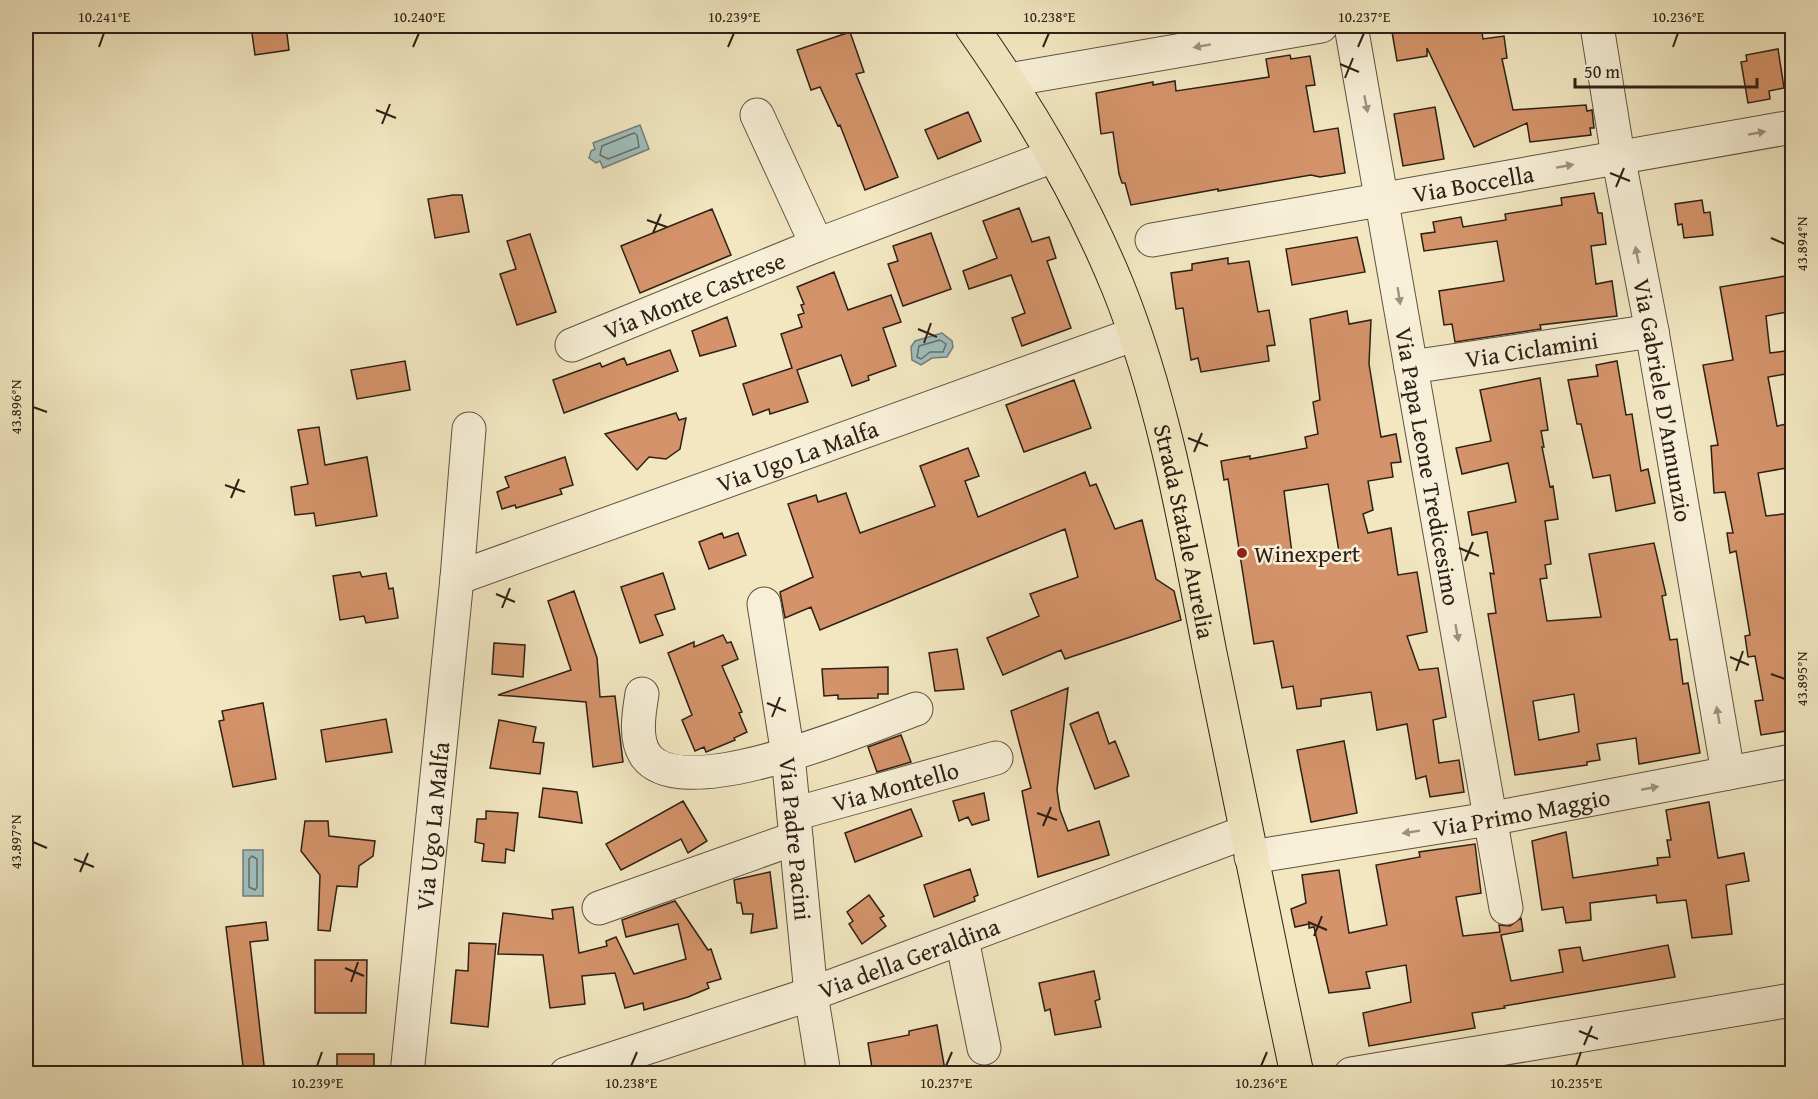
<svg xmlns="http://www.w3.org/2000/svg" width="1818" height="1099" viewBox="0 0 1818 1099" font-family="'Gentium Book Plus',serif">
  <rect width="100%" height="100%" fill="#f2e7c1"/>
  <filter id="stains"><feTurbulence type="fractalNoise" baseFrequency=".00333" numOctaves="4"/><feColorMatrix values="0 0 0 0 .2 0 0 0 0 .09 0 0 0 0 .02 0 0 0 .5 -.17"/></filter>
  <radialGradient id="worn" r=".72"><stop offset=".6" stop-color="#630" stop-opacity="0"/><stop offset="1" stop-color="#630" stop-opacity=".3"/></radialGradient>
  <path fill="#9fbebc" stroke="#727f7a" stroke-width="1.5" d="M640,125L649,149L603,168L600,161L596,163L589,158L591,151L595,149L593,143Z
    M942,333L952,341L953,347L947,357L932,358L921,365L912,360L911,347L915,341Z
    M243,850H263V896H243Z"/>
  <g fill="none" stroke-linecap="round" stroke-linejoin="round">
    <path stroke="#666f69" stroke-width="1.5" d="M634,133L637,135L639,147L608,159L600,155L602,146Z
      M940,340L946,344L943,352H930L921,359L917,357L919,346Z
      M252,856L257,859V887L255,890L249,887V859Z"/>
  </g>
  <path fill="#d4936a" stroke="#2e2016" stroke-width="1.5" fill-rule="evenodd" d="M251,26H286L289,50L255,55Z
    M1391,26H1481L1483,39L1504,36L1507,58L1502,59L1513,110L1586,105L1587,111L1592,110L1594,128H1590L1591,135L1530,142L1527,123L1474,147L1427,48V56L1397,61Z
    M850,32L864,72L856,74L898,177L865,190L840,125L838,126L820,87L811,90L797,50Z
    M1778,49L1784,88L1769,91L1770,99L1748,103L1741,62L1747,61L1746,55Z
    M1290,55L1291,59L1310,56L1315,85L1306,86L1314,132L1338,128L1345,173L1320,177L1311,175L1218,191V189L1131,205L1125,183H1122L1119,174L1113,132L1101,134L1096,93L1153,82V85L1175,81L1176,91L1269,77L1266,59Z
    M1435,107L1444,159L1403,166L1394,114Z
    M968,112L981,141L938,159L925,130Z
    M1594,193L1598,213H1602L1606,244L1591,246L1596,284L1612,281L1617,316L1540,325L1541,329L1455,342L1452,324L1444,325L1439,291L1504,281L1497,241L1424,251L1421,234L1435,232L1433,222L1461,217L1463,227L1506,220L1505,214L1562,205L1561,198Z
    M453,195H462L469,232L435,238L428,199Z
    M1702,200L1704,213L1710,212L1713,235L1684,238L1682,224L1678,225L1675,204Z
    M1019,208L1032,242L1049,237L1056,258L1047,261L1071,328L1022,346L1012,318L1025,313L1011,275L969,289L963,271L997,258L983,221Z
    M712,209L731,255L640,293L621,246Z
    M931,233L951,289L903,306L888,264L898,261L893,246Z
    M530,234L556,312L517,325L500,274L516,269L507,241Z
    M1357,237L1365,272L1292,285L1286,249Z
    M1228,258V264L1249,261L1258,312L1269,310L1275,345L1267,346L1269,361L1201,372L1198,358L1191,360L1183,308L1176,309L1171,273L1192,270V264Z
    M834,272L848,310L891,295L901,322L883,328L896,366L868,376L869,380L852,386L841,355L797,370L808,402L770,414L769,409L753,415L743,384L792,368L781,334L802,327L798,315L804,313L801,305L804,304L797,287Z
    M1792,275V311L1766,316L1770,353L1792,350V373L1768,377L1777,426L1792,423V467L1758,473L1766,516L1792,513V730L1761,735L1755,701L1763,700L1755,656L1748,657L1745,636L1750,635L1736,551L1730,553L1727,533H1733L1725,492L1714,493L1711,446L1718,445L1703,365L1733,360L1720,287Z
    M1347,311L1349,324L1371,320L1369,364L1381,437L1396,434L1401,462L1391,463L1393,477L1368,481L1373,510L1363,514L1368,533L1391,528L1398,575L1417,572L1427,632L1407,636L1419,670L1438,668L1446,717L1433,720L1439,763L1459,760L1464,792L1430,797L1426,776L1416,779L1407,724L1377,730L1371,692L1321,699V706L1297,709L1293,686L1282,688L1273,641L1254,644L1228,479L1224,480L1221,461L1250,456V459L1307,448L1305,437L1318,434L1313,402L1320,400L1310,319ZM1328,484L1339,552L1293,561L1284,491Z
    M727,317L736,346L700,356L692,331Z
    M670,350L678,371L564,413L553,380L600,363L602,367L624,358L627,365Z
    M405,361L410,390L357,399L351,370Z
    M1617,361L1626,415L1632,414L1641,471L1648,469L1655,503L1616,511L1610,475L1593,478L1581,424H1577L1568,380L1598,376L1596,365Z
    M1540,378L1548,430L1541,431L1544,447H1542L1550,487L1553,486L1558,519L1545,521L1551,564L1545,565L1547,578L1540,579L1547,621L1601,617L1589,554L1654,543L1666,595L1662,596L1670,640L1677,639L1683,684L1688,683L1700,753L1639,764L1636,738L1597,744L1600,760L1587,762V765L1515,775L1488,614L1496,613L1490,573L1494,574L1487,532L1472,535L1468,512L1516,502L1508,463L1462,474L1456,448L1491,441L1480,390ZM1574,694L1579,732L1539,740L1533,701Z
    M1074,380L1091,428L1024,452L1006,405Z
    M676,413L679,420L686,418L680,449L666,459L649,457L637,470L605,434Z
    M319,427L325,465L367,457L377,516L316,526L314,513L295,515L291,487L308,484L298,430Z
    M968,448L979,476L965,481L978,517L1085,472L1090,486L1096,484L1115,529L1142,520L1156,579L1174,591L1181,620L1065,659L1061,650L1003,675L987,638L1039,616L1030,594L1078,577L1065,529L820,630L811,607L785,618L780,592L813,577L788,504L816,495L818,502L846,493L860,533L935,506L920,466Z
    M565,457L573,485L560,489L562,494L516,508L515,505L502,509L497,492L509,487L505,477Z
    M722,533L724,538L738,533L746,555L709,569L699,542Z
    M360,572L362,577L386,573L389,589L393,588L398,618L366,623L364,616L340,620L333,576Z
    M663,573L675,609L655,615L663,635L640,643L621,587Z
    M574,591L597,658L600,697L615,696L623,762L593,767L586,702L498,695L571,670L548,601Z
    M723,635L727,643L731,642L738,659L722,666L742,712L739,713L747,732L734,738L735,740L706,752L704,747L695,751L682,720L692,715L668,653L694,642V647Z
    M494,643L525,645L523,677L492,674Z
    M957,649L964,689L935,691L929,653Z
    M888,667V694H878V698L838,699V695L824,696L822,669Z
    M1068,688L1057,790L1060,810L1068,831L1099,821L1109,855L1038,877L1022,791L1031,788L1011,711Z
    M263,703L276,779L233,787L219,721L224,720L222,711Z
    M1098,712L1109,744L1115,741L1129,776L1095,789L1070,724Z
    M386,719L392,752L326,762L321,730Z
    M499,720L536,727L533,742L544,743L540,774L490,768Z
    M901,735L911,762L877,772L868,747Z
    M1344,741L1357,813L1311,822L1297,750Z
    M543,788L577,792L582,823L539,817Z
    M984,793L989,820L972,825L968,817L959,821L953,801Z
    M683,801L707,841L688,853L681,839L621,870L606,844Z
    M1709,802L1718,858L1744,853L1749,881L1726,885L1732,934L1692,938L1686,900L1657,903L1656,895L1590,903L1591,920L1566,923L1563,907L1542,910L1532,841L1566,832L1573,878L1658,865L1657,858L1670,857L1667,840H1671L1666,810Z
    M911,809L922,836L855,862L845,833Z
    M486,811L518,813L514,851L506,849L505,863L482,861L484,844L475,842L477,819H486Z
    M305,821H328L329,836L375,841L373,856L359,866L357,887L337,886L330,931L318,930L320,875L301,851Z
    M1475,844L1481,893L1456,897L1463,936L1500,932L1499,925L1510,926L1521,918L1523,931L1501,935L1511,981L1563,972L1559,950L1580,947L1583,961L1668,945L1675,977L1504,1006L1505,1008L1472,1013L1475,1028L1369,1046L1363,1013L1411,1002L1406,965L1366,972L1370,988L1329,993L1314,927L1309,928V924L1295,927L1291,909L1306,903L1302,875L1339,870L1349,933L1387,925L1376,865L1420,857L1419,852Z
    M970,869L978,895L974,897L975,901L934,917L924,885Z
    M770,872L777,928L751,933L753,914H743L741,903H737L734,880Z
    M869,895L884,916L880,918L886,926L862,944L849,924L853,921L847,912Z
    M675,901L708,950L711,949L721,979L707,983L709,988L688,997L644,1010L643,1003L625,1008L615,973L582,976L585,1004L550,1008L543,955L498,954L503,913L553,919L552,910L573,907L579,953L607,946L606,941L616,937L634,974L686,959L678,924L626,937L622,920Z
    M266,922L268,940L250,942L265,1074H244L226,927Z
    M469,943L496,944L488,1027L451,1023L456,970L468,971Z
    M315,960H367L366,1013H315Z
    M1094,971L1100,999L1095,1001L1101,1027L1055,1035L1050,1009L1045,1011L1039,983Z
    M937,1025L945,1070L919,1074H873L868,1043L909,1035V1031Z
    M337,1054H374V1074H337Z"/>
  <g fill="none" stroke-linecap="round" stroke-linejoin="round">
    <defs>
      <g id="minor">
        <path id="s1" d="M1351,26L1506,908"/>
        <path id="s2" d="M1597,26L1618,156L1652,331L1728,773"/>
        <path d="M1009,80L1321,26"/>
        <path d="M757,115L817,245"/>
        <path id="s3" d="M1152,240L1792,127"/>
        <path id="s4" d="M572,345L817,245L1053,156"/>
        <path id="s5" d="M1411,367L1652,331"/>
        <path d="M457,578L469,429"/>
        <path id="s6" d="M764,604L788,755L811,994L824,1074"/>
        <path d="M642,694C639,712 634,740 646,756C684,806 866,727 916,709"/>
        <path id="s7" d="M794,814L996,758"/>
        <path id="s8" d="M1251,857L1489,819L1792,761"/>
        <path d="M599,908L796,838"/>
        <path d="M962,939L984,1048"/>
        <path id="s9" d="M407,1074L457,578L1135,334"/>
        <path id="s10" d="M566,1074L811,994L1246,832"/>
        <path d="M1351,1074L1792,1000"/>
      </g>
      <g id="major">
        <path id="s11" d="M971,26C1028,107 1080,194 1118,287C1165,404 1186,530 1210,653C1238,794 1267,934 1297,1074"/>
      </g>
    </defs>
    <use href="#minor" stroke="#5f5241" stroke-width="35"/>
    <use href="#major" stroke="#2e2016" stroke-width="35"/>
    <use href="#minor" stroke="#f7efd7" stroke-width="33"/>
    <use href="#major" stroke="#f2e7c1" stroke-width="33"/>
  </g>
  <defs><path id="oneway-solid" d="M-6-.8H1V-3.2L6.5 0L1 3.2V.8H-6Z" transform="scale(1.5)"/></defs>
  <g fill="#9d9280">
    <use href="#oneway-solid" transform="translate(1202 46) rotate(170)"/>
    <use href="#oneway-solid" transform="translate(1366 104) rotate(79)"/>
    <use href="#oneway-solid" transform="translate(1757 133) rotate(-10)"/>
    <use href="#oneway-solid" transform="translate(1565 166) rotate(-10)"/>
    <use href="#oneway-solid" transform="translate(1637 255) rotate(-101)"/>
    <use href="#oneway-solid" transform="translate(1399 296) rotate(81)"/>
    <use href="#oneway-solid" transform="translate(1457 633) rotate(80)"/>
    <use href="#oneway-solid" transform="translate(1718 715) rotate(-100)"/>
    <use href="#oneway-solid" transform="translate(1650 788) rotate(-11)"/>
    <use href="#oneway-solid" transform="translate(1411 832) rotate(171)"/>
  </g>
  <path fill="none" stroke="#2e2016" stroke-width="2" d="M99,47L104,33M413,47L419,33M728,47L734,33M1043,47L1049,33M1358,47L1364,33M1673,47L1678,33M1340,64L1359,72M1345,78L1353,58M376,110L396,118M382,124L390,104M1610,173L1630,181M1616,187L1624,168M647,220L667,227M653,233L661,214M1771,238L1785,244M918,329L937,337M924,343L931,323M33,407L47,412M1188,438L1208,446M1194,452L1202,433M225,485L245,492M231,498L239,479M1459,548L1479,556M1465,561L1473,542M496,594L515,602M502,608L510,588M1730,657L1749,665M1736,671L1743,651M1771,674L1785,679M767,703L786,711M772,717L780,697M1037,813L1057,820M1043,826L1051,807M33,842L47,848M74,859L94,867M80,872L88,853M1308,922L1327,930M1314,936L1322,916M345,968L364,976M351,982L358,962M1579,1031L1598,1039M1584,1045L1592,1026M317,1066L322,1052M631,1066L637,1052M946,1066L952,1052M1261,1066L1267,1052M1576,1066L1581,1052"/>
  <circle fill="#8f2418" stroke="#f7efd7" stroke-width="2" cx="1242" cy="553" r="6"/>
  <g text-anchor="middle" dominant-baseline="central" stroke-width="5" stroke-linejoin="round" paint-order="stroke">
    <g font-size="24" fill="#2e2016" stroke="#f7efd7">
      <text stroke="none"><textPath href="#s3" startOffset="326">Via Boccella</textPath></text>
      <text stroke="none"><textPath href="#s4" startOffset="132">Via Monte Castrese</textPath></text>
      <text stroke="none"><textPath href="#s5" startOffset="122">Via Ciclamini</textPath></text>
      <text stroke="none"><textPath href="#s2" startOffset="380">Via Gabriele D'Annunzio</textPath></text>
      <text stroke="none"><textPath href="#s9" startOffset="860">Via Ugo La Malfa</textPath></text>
      <text stroke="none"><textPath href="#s1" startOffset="447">Via Papa Leone Tredicesimo</textPath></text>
      <text stroke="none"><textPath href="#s11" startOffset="554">Strada Statale Aurelia</textPath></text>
      <text stroke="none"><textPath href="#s7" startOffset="105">Via Montello</textPath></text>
      <text stroke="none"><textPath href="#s8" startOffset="274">Via Primo Maggio</textPath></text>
      <text stroke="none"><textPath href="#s9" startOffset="249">Via Ugo La Malfa</textPath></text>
      <text stroke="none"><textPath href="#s6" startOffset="237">Via Padre Pacini</textPath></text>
      <text stroke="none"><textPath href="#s10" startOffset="362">Via della Geraldina</textPath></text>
    </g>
    <g font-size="24" fill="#2e2016" stroke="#f7efd7" text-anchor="start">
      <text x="1254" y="553">Winexpert</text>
    </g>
  </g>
  <rect width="1818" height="1099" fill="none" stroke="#f2e7c1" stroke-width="66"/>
  <path d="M1575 78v9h182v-9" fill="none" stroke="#2e2016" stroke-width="3"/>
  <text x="1584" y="78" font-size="18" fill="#2e2016" stroke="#f7efd7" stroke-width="4.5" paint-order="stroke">50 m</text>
  <rect x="33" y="33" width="1752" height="1033" fill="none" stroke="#2e2016" stroke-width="2"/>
  <g font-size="15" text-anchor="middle" fill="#2e2016">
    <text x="104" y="22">10.241°E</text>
    <text x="419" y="22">10.240°E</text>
    <text x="734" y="22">10.239°E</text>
    <text x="1049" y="22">10.238°E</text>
    <text x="1364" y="22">10.237°E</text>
    <text x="1678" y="22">10.236°E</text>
    <text transform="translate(1802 244) rotate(-90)" y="5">43.894°N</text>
    <text transform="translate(16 407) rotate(-90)" y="5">43.896°N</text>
    <text transform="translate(1802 679) rotate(-90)" y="5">43.895°N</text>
    <text transform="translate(16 842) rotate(-90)" y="5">43.897°N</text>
    <text x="317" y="1088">10.239°E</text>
    <text x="631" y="1088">10.238°E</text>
    <text x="946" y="1088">10.237°E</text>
    <text x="1261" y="1088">10.236°E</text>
    <text x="1576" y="1088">10.235°E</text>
  </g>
  <rect width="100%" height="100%" filter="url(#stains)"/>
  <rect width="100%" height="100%" fill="url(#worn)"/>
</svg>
